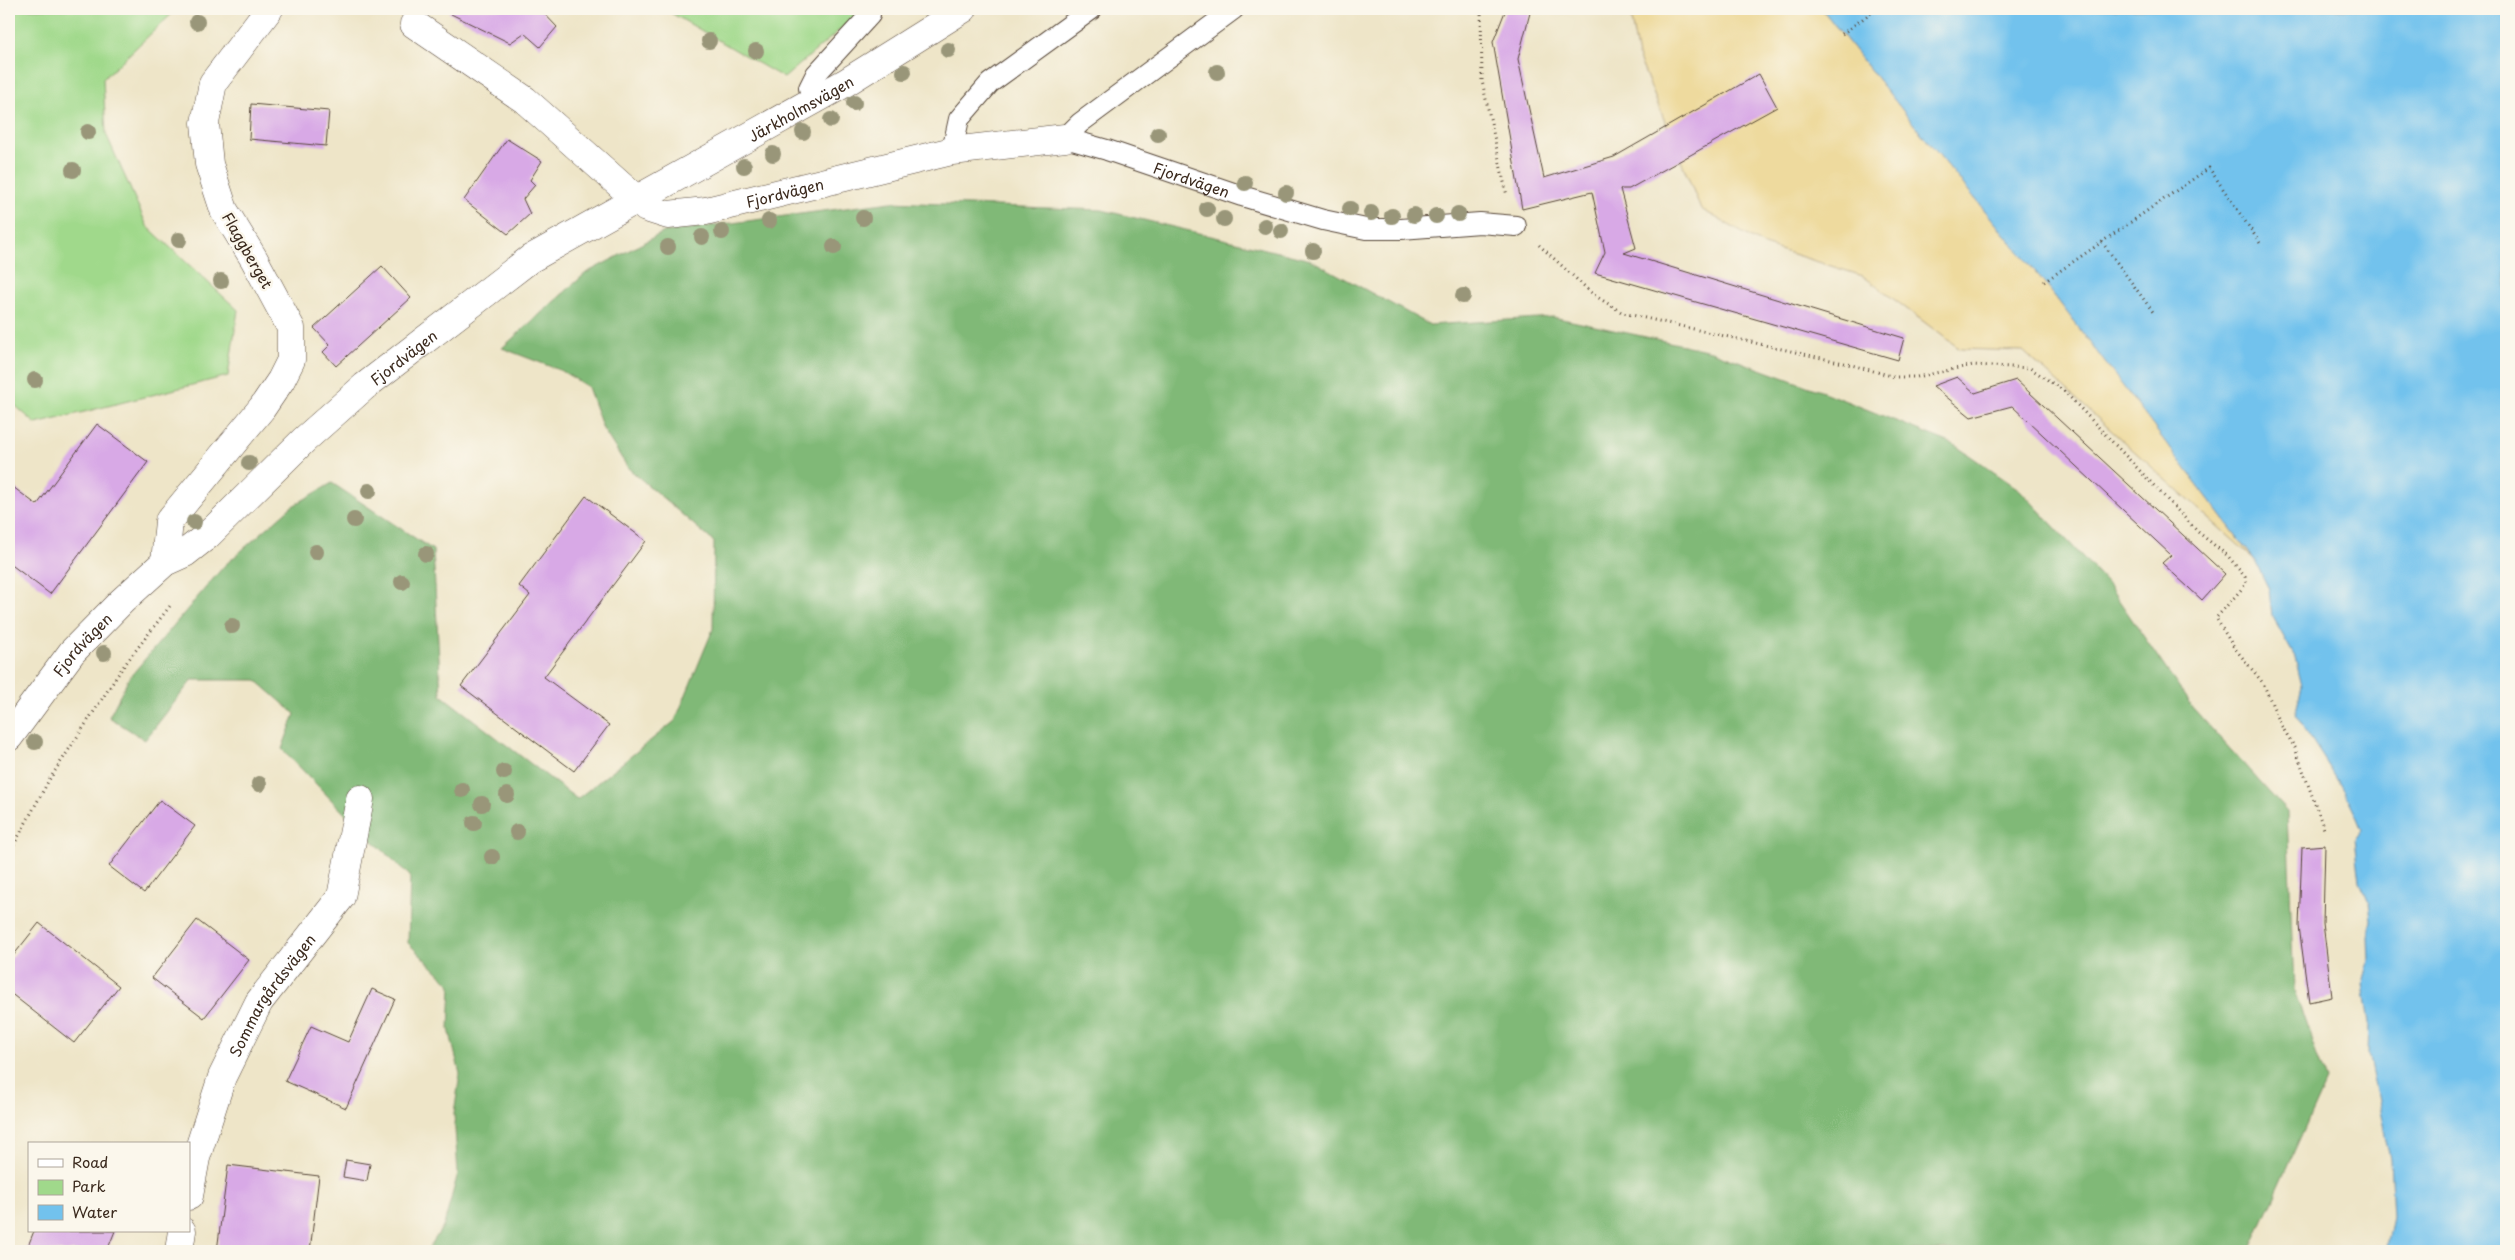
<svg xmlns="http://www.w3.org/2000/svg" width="2515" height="1260" viewBox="0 0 2515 1260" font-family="'Playpen Sans',sans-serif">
  <rect width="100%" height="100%" fill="#fbf7ec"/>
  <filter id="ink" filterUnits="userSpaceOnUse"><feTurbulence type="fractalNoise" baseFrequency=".02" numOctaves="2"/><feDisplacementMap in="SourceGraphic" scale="10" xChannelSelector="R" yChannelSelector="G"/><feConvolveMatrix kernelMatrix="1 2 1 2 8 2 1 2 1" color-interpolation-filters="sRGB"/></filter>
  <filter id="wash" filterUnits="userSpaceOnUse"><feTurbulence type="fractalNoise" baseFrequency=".0096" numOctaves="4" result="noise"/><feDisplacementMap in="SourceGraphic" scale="20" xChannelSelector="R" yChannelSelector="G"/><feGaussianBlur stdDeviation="1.12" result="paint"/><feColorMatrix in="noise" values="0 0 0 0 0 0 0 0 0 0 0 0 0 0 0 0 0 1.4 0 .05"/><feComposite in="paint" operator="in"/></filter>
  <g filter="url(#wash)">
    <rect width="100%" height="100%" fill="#eee5c8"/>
    <path fill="#a0d98b" stroke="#6e8254" d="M9,9H177L103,79L106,134L147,226L238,310L228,376L36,424L9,400Z
      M664,9H864L784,78Z"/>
    <path fill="#80b977" stroke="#5e724a" d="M891,202L1102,210L1311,260L1430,325L1553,317L1711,351L1826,393L1953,444L2020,490L2107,583L2192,707L2287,812L2294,990L2326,1081L2250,1251H427L444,1225L458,1173L454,1114L460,1074L449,1029L451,985L408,943L410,876L351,820L282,749L295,714L256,680H192L145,740L109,717L129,678L224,566L291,507L332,483L433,550L441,695L577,799L675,721L713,629L714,542L628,468L603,429L588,387L562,371L502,348L586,273L664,232Z"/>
    <path fill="#eeda9e" stroke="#94825e" d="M1629,9H1822L1916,127L2044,282L2254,559L2023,351L1960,349L1863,276L1764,245L1701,209L1638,56Z"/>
    <path fill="#72c2ed" stroke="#567686" d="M1822,9H2506V1251H2386L2393,1217L2390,1159L2368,1053L2369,1023L2363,984L2369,960L2368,936L2371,920L2369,902L2360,882L2355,839L2362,830C2346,788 2319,752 2295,714L2302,686L2295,657L2272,616L2269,589L2254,559L2044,282L1916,127Z"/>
    <g id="blocks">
      <path fill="#d8a9e6" d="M449,9H540L557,27L540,47L524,33L510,43L449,13Z
        M1506,9H1531L1518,59L1544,178L1614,157L1759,74L1777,107L1629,189H1620L1636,248L1624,253L1904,338L1898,360L1595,273L1605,252L1592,192L1522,209L1493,42Z
        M251,104L329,111L326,146L249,139Z
        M507,139L542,161L530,180L535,185L523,199L530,214L508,234L464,200Z
        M382,266L411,298L336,366L323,352L330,345L314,328Z
        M1957,377L1975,393L2016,380L2225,574L2202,600L2162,563L2171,555L2012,406L1971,417L1933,386Z
        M97,424L148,462L50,594L9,563V484L37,505Z
        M586,496L646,541L544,677L609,725L574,771L461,686L530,595L519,586Z
        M160,800L195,826L144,893L109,866Z
        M2325,845L2323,923L2332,997L2309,1002L2299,926L2302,847Z
        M197,920L249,960L204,1018L152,978Z
        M39,923L119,986L74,1043L9,992V961Z
        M372,989L395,999L346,1108L285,1081L311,1026L348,1042Z
        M346,1160L370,1164L367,1181L343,1177Z
        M228,1165L319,1176L310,1251H217Z
        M34,1231H115L107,1251H26Z"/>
    </g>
  </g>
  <g filter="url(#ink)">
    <use href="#blocks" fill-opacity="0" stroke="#564638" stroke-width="1"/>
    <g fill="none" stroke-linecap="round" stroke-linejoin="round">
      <defs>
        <g id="lane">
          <path id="s1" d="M1234,9L1080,123L1065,138L1107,150L1242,196L1323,220L1366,229H1401L1480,223L1516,226"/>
          <path d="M815,99L809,88L816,74L870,15"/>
          <path d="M952,151L959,119L990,83L1092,9"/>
        </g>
        <g id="street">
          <path id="s2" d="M414,24L525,100L646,208L668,215L706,211L952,151L1065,138"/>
          <path d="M165,562L169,521L262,408L281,380L291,360V328L254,259L224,210L209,164L205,123L213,83L269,9"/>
          <path id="s3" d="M9,737L72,652L122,601L165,562L185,553L208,535L304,440L365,386L530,259L845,83L963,9"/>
          <path id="s4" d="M189,1196L196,1158L222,1077L259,1002L341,897L360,799"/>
          <path d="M179,1251L182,1231"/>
        </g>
      </defs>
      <use href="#lane" stroke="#564638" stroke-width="22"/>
      <use href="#street" stroke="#564638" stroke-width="29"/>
      <path stroke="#564638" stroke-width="3" stroke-dasharray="1 4" stroke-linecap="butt" d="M1481,9L1482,81L1507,196
        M1842,34L1876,9
        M2102,242L2153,312
        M1539,245L1594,295L1623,313L1848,364L1895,377H1917L1973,365L2030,368L2064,391L2198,532L2228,556L2245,577L2246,584L2216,618L2233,646L2263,683L2281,725L2295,748L2324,829
        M2044,282L2209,168L2262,246
        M9,854L49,780L123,667L170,606"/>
      <use href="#lane" stroke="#fff" stroke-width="20"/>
      <use href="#street" stroke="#fff" stroke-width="28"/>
    </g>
    <g fill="#999679">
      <circle cx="197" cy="22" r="8"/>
      <circle cx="709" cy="41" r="8"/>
      <circle cx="948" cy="50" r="8"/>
      <circle cx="756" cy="51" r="8"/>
      <circle cx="904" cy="72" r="8"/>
      <circle cx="1217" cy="72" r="8"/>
      <circle cx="854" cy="103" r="8"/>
      <circle cx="831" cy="120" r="8"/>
      <circle cx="88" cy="132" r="8"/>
      <circle cx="803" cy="132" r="8"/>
      <circle cx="1158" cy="134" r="8"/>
      <circle cx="773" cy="154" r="8"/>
      <circle cx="744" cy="166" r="8"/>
      <circle cx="73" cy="170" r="8"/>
      <circle cx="1245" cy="183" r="8"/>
      <circle cx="1286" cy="193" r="8"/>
      <circle cx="1207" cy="209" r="8"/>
      <circle cx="1350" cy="209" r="8"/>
      <circle cx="1371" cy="213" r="8"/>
      <circle cx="1458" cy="214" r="8"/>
      <circle cx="1414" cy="215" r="8"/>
      <circle cx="1392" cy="216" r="8"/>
      <circle cx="1436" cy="216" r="8"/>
      <circle cx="863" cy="218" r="8"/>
      <circle cx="1224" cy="219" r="8"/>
      <circle cx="769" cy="221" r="8"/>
      <circle cx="1265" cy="226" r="8"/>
      <circle cx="1281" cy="231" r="8"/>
      <circle cx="722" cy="232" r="8"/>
      <circle cx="702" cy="237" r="8"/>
      <circle cx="179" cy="240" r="8"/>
      <circle cx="668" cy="247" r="8"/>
      <circle cx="834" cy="247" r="8"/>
      <circle cx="1313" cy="251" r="8"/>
      <circle cx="221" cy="281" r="8"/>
      <circle cx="1463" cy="296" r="8"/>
      <circle cx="35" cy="380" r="8"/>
      <circle cx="249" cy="463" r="8"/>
      <circle cx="369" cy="491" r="8"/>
      <circle cx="354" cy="520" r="8"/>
      <circle cx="194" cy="522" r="8"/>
      <circle cx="316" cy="552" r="8"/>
      <circle cx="426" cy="554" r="8"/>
      <circle cx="402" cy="582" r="8"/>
      <circle cx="232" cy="626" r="8"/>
      <circle cx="104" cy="653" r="8"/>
      <circle cx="35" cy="742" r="8"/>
      <circle cx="504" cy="772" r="8"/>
      <circle cx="259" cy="784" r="8"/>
      <circle cx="462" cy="790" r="8"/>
      <circle cx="507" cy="795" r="8"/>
      <circle cx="482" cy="804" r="8"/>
      <circle cx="474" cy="823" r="8"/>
      <circle cx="517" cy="832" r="8"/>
      <circle cx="492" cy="857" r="8"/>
    </g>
  </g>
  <g text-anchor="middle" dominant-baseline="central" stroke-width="5" stroke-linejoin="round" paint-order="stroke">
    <g font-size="15" fill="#3b2a1e" stroke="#fbf7ec">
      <text stroke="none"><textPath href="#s3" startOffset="1021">Järkholmsvägen</textPath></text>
      <text stroke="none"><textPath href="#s1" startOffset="346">Fjordvägen</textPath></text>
      <text stroke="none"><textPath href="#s2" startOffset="439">Fjordvägen</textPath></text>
      <text transform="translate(248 250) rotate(60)">Flaggberget</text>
      <text stroke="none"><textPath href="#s3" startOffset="551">Fjordvägen</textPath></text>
      <text stroke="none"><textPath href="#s3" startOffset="118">Fjordvägen</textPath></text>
      <text stroke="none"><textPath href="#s4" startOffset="220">Sommargårdsvägen</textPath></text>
    </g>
  </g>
  <rect width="2515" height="1260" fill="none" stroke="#fbf7ec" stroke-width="30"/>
  <rect x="28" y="1142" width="162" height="90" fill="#fbf7ec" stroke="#aea59a"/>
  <rect x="38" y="1159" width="25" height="8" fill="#ffffff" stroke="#aea59a"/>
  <text x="72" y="1168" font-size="15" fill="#3b2a1e">Road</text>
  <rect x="38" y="1180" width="25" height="15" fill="#a0d98b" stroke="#aea59a"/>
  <text x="72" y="1192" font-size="15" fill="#3b2a1e">Park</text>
  <rect x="38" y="1205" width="25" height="15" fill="#72c2ed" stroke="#aea59a"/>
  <text x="72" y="1218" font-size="15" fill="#3b2a1e">Water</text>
</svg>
